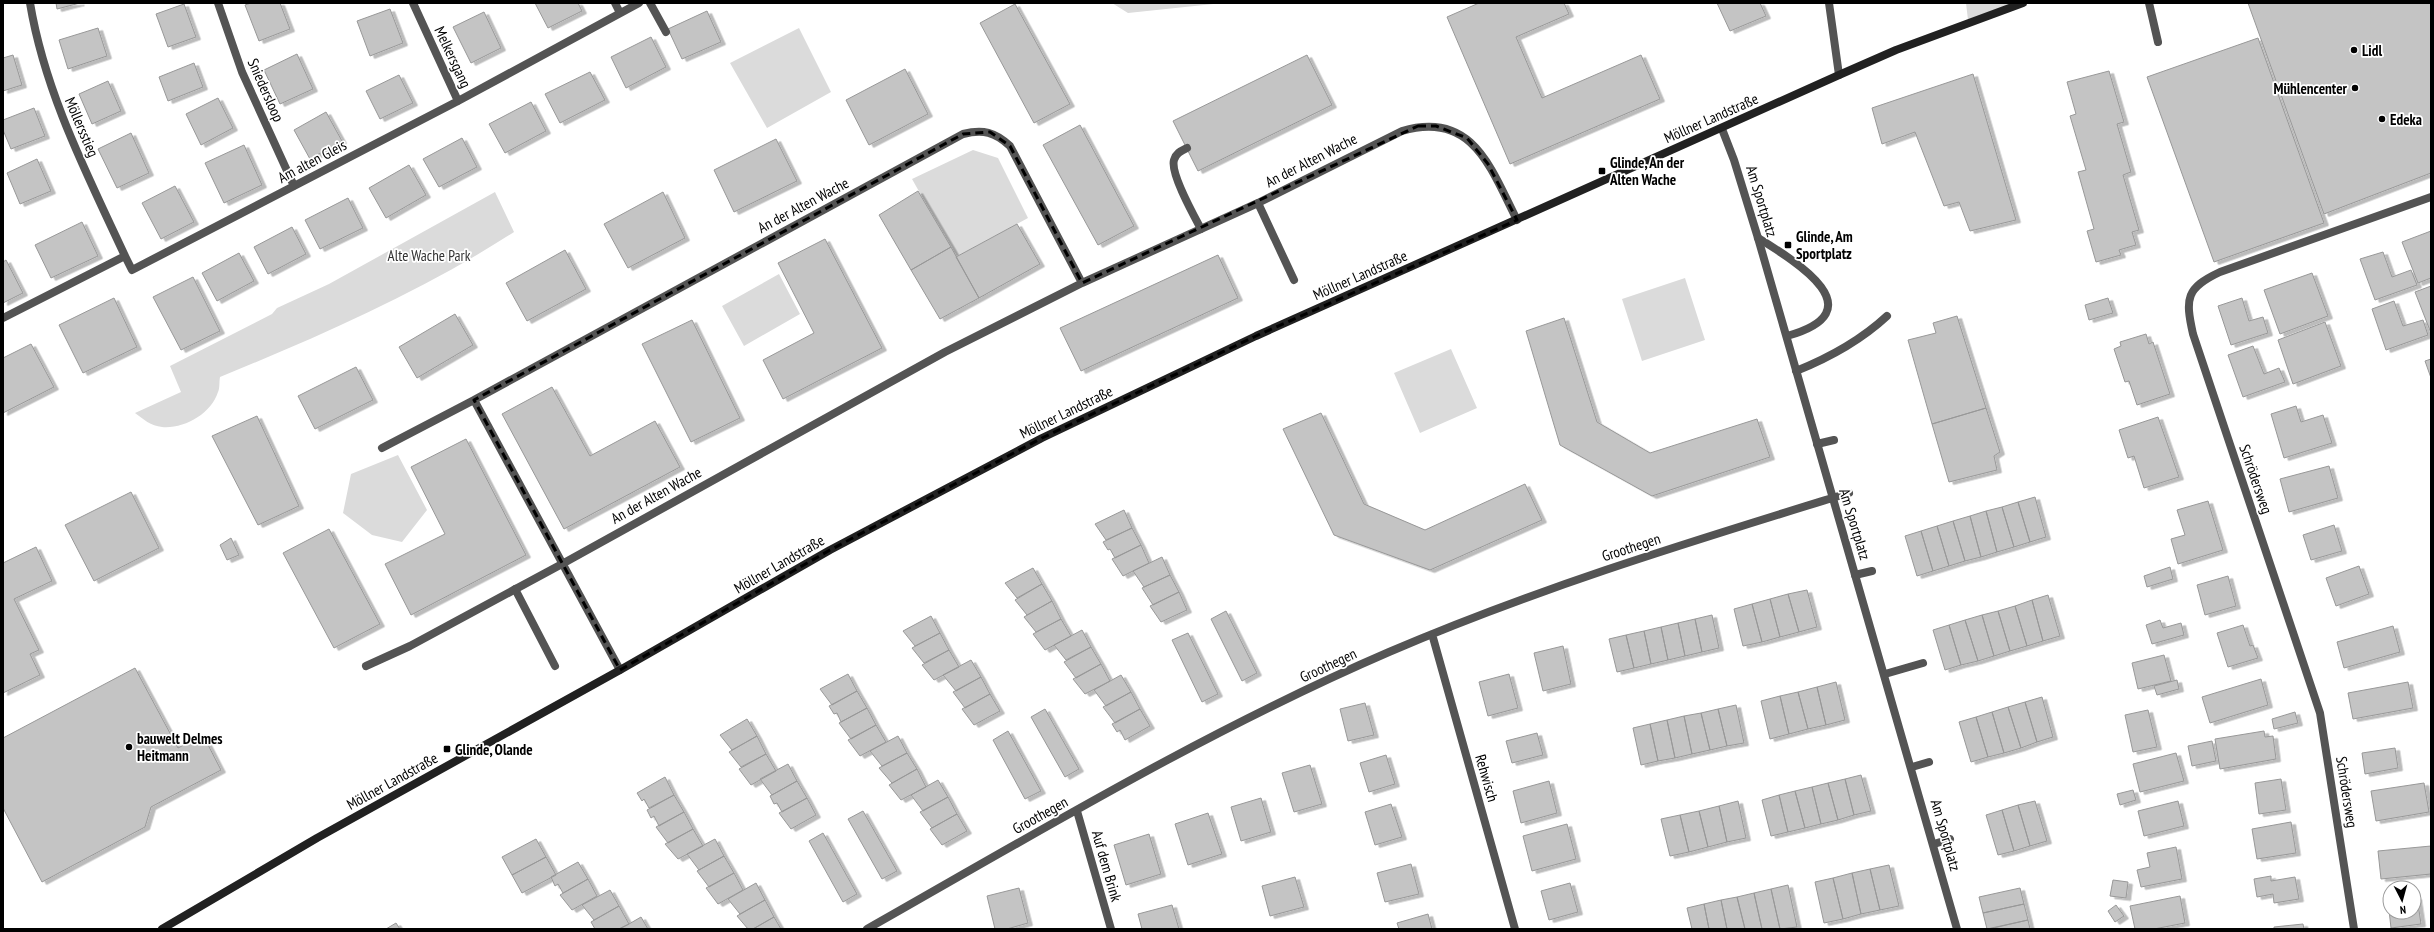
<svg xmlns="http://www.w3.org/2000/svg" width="2434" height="932" viewBox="0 0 2434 932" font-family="'PT Sans Narrow',sans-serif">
  <defs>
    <filter id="shadow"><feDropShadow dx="4.5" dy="2.5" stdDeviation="0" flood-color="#0004"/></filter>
  </defs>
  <rect width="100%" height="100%" fill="#fff"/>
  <path fill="#dbdbdb" d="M1112,3H1223L1128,13Z
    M1966,3H2013L1968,20Z
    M799,28L831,92L767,128L730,63Z
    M973,150L998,158L1028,218L956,257L912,179Z
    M495,192L514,232C423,291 320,336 220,377C219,382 220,388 218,392C211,414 184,429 162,427C151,426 143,419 135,413L181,392L170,366L272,314L277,308L329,284Z
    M779,274L800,314L744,346L722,306Z
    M1685,278L1705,340L1642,361L1622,299Z
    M1451,349L1477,408L1420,433L1394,373Z
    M398,455L427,510L402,542L372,535L343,513L351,474Z"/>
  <path fill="#c4c4c4" stroke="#989898" filter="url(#shadow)" d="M56,3H80L57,9Z
    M251,3H280L290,29L259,41L245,5Z
    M535,3H578L582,11L548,28Z
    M1479,3H1564L1569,14L1516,37L1542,98L1641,55L1660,99L1510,164L1447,17Z
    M1717,3H1760L1766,16L1730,31Z
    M2248,3H2431V173L2324,214Z
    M184,4L196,37L168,47L156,14Z
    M1015,4L1070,104L1034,123L980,23Z
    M390,9L403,43L370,56L357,21Z
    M707,11L721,42L682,59L668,29Z
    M484,12L501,48L471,63L453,27Z
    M98,28L107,56L68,69L59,40Z
    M651,37L666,67L626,88L611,57Z
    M2258,38L2324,223L2214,262L2147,77Z
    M297,54L313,89L280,104L264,70Z
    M13,55L22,85L3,91V58Z
    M1307,55L1332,105L1198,171L1173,121Z
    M194,63L203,87L168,101L159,77Z
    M905,69L928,114L869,145L846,100Z
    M2109,71L2124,122L2117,124L2131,172L2123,175L2139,230L2132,232L2136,245L2119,250L2121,255L2096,262L2087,231L2094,229L2078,172L2086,170L2070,116L2076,114L2067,82Z
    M590,72L605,100L560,123L545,94Z
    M1973,74L2016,220L1970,231L1959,202L1944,206L1915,132L1882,144L1872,108Z
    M399,75L413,103L380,119L366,91Z
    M108,81L121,111L92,124L79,94Z
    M218,98L233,128L201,145L186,114Z
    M531,102L546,131L505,153L489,124Z
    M34,108L45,136L11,149L3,130V120Z
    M326,112L342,141L310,159L294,130Z
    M1080,125L1134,226L1098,245L1043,145Z
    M131,133L149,173L117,188L98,149Z
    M462,138L477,167L439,187L423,159Z
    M776,139L797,181L734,212L714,170Z
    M244,145L262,185L224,203L205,163Z
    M37,159L51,191L20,204L7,173Z
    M409,165L426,195L386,218L369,188Z
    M175,186L194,222L161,239L142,203Z
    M918,191L951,247L911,270L879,215Z
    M663,192L685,238L628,268L604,224Z
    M348,198L363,228L320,249L305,220Z
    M82,222L98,256L51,278L35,245Z
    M1017,224L1040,264L979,298L956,257Z
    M292,227L306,254L268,274L254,247Z
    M2431,231V278L2418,283L2402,242Z
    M825,239L882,348L783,399L763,360L814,333L778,263Z
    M951,247L979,298L940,319L911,270Z
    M565,250L586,289L527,321L506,283Z
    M2383,252L2392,277L2411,270L2417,285L2375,300L2360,259Z
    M239,253L254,281L217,301L202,273Z
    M1218,255L1238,298L1081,371L1060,328Z
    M6,260L23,293L3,303V262Z
    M2312,273L2328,316L2280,334L2264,290Z
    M193,277L220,331L181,350L153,297Z
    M2431,286V333L2415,292Z
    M114,298L137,347L83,373L59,325Z
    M2108,298L2113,313L2089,320L2085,305Z
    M2242,298L2249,321L2263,317L2268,333L2231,345L2218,306Z
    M2394,301L2403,326L2423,320L2428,335L2386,350L2372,309Z
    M455,314L473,345L417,378L399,347Z
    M1957,316L1986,408L1932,424L1908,340L1936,333L1933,323Z
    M1564,318L1597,422L1650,453L1757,419L1770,457L1652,496L1560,445L1526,331Z
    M692,320L740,418L691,442L642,344Z
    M2325,322L2341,366L2293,384L2278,340Z
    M2146,334L2149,344L2153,342L2170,394L2137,405L2129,381L2125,382L2114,349L2121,346L2120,342Z
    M31,344L54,387L3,413V358Z
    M2253,346L2264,374L2279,368L2285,382L2243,397L2228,355Z
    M2431,359V378L2425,361Z
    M356,367L373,400L315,429L298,396Z
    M552,387L590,456L655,421L680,467L564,529L502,414Z
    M2296,406L2301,422L2323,415L2332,443L2284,458L2271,414Z
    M1986,408L2000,452L1994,456L1997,470L1949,482L1932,424Z
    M1321,413L1364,504L1425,530L1525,484L1542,520L1430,570L1334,535L1283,429Z
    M257,416L299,506L258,525L212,436Z
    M2158,417L2179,477L2144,488L2134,456L2128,458L2119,430Z
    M466,439L526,555L411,615L385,564L445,534L411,467Z
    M2329,466L2338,498L2289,512L2280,479Z
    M131,492L159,548L94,581L65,525Z
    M2035,497L2046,537L2030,542L2018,502Z
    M2208,501L2223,550L2178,564L2171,539L2185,535L2177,510Z
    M2018,502L2030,542L2014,547L2002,507Z
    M2002,507L2014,547L1997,552L1986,511Z
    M1124,510L1132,528L1106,540L1095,524Z
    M1986,511L1997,552L1981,557L1970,516Z
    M1970,516L1981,557L1965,561L1953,521Z
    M1953,521L1965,561L1949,566L1937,526Z
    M2334,525L2342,551L2311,560L2303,535Z
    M1937,526L1949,566L1933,571L1921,531Z
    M1132,528L1141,545L1115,558L1110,549L1108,550L1103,542Z
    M329,529L380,624L334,648L283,553Z
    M1921,531L1933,571L1917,576L1905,536Z
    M231,538L239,555L227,560L220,545Z
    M1141,545L1149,563L1123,576L1112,559Z
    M36,547L52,581L14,599L39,650L30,654L40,675L3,693V563Z
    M1162,557L1170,575L1144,587L1133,571Z
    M2359,566L2369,594L2336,606L2326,578Z
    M2170,567L2173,579L2147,587L2144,576Z
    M1033,568L1042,584L1017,598L1005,583Z
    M1170,575L1179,592L1153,605L1142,588Z
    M2228,576L2236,606L2205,615L2197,585Z
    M1042,584L1052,601L1027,615L1015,600Z
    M1807,590L1817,627L1799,632L1788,594Z
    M1179,592L1187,610L1161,622L1150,606Z
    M1788,594L1799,632L1780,637L1770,599Z
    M2048,595L2060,636L2043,641L2032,600Z
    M1770,599L1780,637L1762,642L1752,604Z
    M2032,600L2043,641L2027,646L2015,606Z
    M1052,601L1061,619L1036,632L1024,617Z
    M1752,604L1762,642L1743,646L1734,609Z
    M2015,606L2027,646L2010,651L1998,611Z
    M1226,611L1257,673L1242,681L1211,619Z
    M1998,611L2010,651L1994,656L1982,615Z
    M1712,615L1719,648L1702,652L1695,619Z
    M1982,615L1994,656L1978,661L1965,620Z
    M931,616L940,633L915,646L903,631Z
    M1061,619L1071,636L1045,650L1033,634Z
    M1695,619L1702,652L1685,656L1678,623Z
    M1965,620L1978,661L1961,665L1949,625Z
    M2160,620L2163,628L2181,623L2184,635L2152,644L2146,625Z
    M1678,623L1685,656L1668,660L1661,627Z
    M1949,625L1961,665L1945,670L1933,630Z
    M2243,625L2250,646L2253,645L2258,658L2228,667L2217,633Z
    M2393,626L2400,652L2344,668L2337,642Z
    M1661,627L1668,660L1651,664L1644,631Z
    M1082,630L1091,647L1066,660L1054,645Z
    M1644,631L1651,664L1634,668L1626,635Z
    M940,633L949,650L924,663L912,648Z
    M1188,633L1218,694L1202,702L1172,640Z
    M1626,635L1634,668L1617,672L1609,639Z
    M1563,646L1571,684L1543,691L1534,653Z
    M1091,647L1101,664L1076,678L1064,662Z
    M949,650L959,667L934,680L922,665Z
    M2164,655L2171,681L2138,689L2132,663Z
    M971,660L981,677L956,691L943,675Z
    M1101,664L1110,681L1085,694L1073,679Z
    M135,668L178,748L203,735L221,770L151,807L145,827L42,882L3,808V738Z
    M848,674L857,691L832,705L820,689Z
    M1509,674L1518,708L1488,716L1479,682Z
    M1121,675L1131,692L1106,706L1094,690Z
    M981,677L990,694L965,708L953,692Z
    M2261,679L2268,705L2210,723L2202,697Z
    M2177,680L2179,689L2157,695L2154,686Z
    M1836,682L1845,720L1826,725L1817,687Z
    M2408,682L2413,708L2353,719L2348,693Z
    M1817,687L1826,725L1808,729L1798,692Z
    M857,691L867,708L841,722L837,713L834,714L829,706Z
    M1131,692L1140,709L1115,723L1103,707Z
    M1798,692L1808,729L1789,734L1780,696Z
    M990,694L1000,711L974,725L962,709Z
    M1780,696L1789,734L1770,739L1761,701Z
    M2042,697L2053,737L2037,742L2025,702Z
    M2025,702L2037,742L2021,748L2008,707Z
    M1365,703L1374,735L1348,741L1340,709Z
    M1736,705L1744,743L1727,746L1718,709Z
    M2008,707L2021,748L2004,753L1992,712Z
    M867,708L876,725L851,739L839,723Z
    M1045,709L1079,769L1065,777L1031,717Z
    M1140,709L1150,726L1125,740L1120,730L1117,732L1112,724Z
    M1718,709L1727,746L1710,750L1701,713Z
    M2148,710L2157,747L2133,752L2125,715Z
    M1992,712L2004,753L1988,757L1976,717Z
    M2295,712L2298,723L2274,729L2272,719Z
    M1701,713L1710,750L1692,754L1684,716Z
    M1684,716L1692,754L1675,758L1667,720Z
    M1976,717L1988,757L1971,762L1959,722Z
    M747,719L757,736L732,750L720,735Z
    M1667,720L1675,758L1658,761L1650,724Z
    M1650,724L1658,761L1641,765L1633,728Z
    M876,725L886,742L860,756L848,740Z
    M1008,731L1041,791L1025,799L993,740Z
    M2264,731L2265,737L2273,736L2276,759L2220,769L2215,739Z
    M1537,733L1543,755L1512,763L1506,741Z
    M757,736L766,754L741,767L729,752Z
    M898,736L907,753L882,766L870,751Z
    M2212,741L2216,761L2192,766L2188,746Z
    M2395,748L2398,768L2365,774L2362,753Z
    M907,753L917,769L892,783L879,768Z
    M2176,753L2184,781L2140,792L2133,764Z
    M766,754L776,771L751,785L739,769Z
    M1386,755L1395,784L1369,792L1360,763Z
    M788,764L797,781L772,795L760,779Z
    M1310,765L1322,804L1294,812L1282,773Z
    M917,769L926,787L901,800L889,785Z
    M1861,775L1871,811L1854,815L1845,779Z
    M665,777L674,795L649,808L644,799L642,801L637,793Z
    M1845,779L1854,815L1838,820L1828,783Z
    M2281,779L2286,810L2259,814L2255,783Z
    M938,780L948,797L923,811L911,795Z
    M797,781L807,798L782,812L777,803L774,804L770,796Z
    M1549,781L1557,813L1521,823L1513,791Z
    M1828,783L1838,820L1821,824L1812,787Z
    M2424,783L2429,812L2376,821L2371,791Z
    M1812,787L1821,824L1805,828L1795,791Z
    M2133,790L2136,800L2120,805L2117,794Z
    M1795,791L1805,828L1788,832L1779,795Z
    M674,795L684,812L659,826L654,816L651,818L647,810Z
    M1779,795L1788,832L1771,836L1762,800Z
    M948,797L957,814L932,828L920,812Z
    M807,798L816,815L791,829L779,813Z
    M1261,798L1271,832L1241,841L1231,807Z
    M1738,801L1746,838L1727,842L1719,806Z
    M2035,801L2047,841L2030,846L2018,805Z
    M2178,801L2184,826L2144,836L2138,811Z
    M1391,804L1402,837L1375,845L1365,812Z
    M2018,805L2030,846L2014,851L2002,810Z
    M1719,806L1727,842L1708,847L1699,811Z
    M2002,810L2014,851L1998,855L1986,815Z
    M863,811L897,871L882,879L848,819Z
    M1699,811L1708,847L1689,852L1680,815Z
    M684,812L693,829L668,843L656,827Z
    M1208,813L1222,854L1188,865L1175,824Z
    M957,814L967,831L942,845L930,829Z
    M1680,815L1689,852L1670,856L1661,819Z
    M2291,822L2296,853L2257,859L2252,829Z
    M1567,824L1576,859L1532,871L1523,836Z
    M693,829L703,846L678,859L665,844Z
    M823,833L857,894L843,902L809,841Z
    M1149,834L1161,874L1126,885L1114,845Z
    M536,839L546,857L512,875L502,857Z
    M715,839L724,856L699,870L687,854Z
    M2431,846V874L2381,879L2378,851Z
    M2176,847L2182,879L2141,887L2137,870L2150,867L2147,853Z
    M724,856L734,873L709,887L697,871Z
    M546,857L556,875L522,893L512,875Z
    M578,862L588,879L563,893L558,884L555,886L551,877Z
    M1411,864L1419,894L1385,902L1377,873Z
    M1889,865L1899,906L1880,910L1870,869Z
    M1870,869L1880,910L1861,914L1852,873Z
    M734,873L743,890L718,904L706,888Z
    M1852,873L1861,914L1843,919L1833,878Z
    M2271,876V881L2295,877L2299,899L2274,903L2273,894L2257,897L2254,879Z
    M1295,877L1304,907L1270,916L1262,886Z
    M1833,878L1843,919L1824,923L1815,882Z
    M588,879L597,896L572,910L560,895Z
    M2113,880L2128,882L2126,898L2110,896Z
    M756,883L765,900L740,914L728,899Z
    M1570,883L1578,912L1549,920L1541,891Z
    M1788,885L1797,927L1780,929L1771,889Z
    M1019,888L1028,923L1007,929H995L987,896Z
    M2020,888L2024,904L1983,913L1979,897Z
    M1771,889L1780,929H1762L1754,893Z
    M610,890L619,906L594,920L582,905Z
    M1754,893L1762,929H1745L1737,897Z
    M2180,896L2185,923L2154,929H2135L2130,906Z
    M1737,897L1745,929H1727L1721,900Z
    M2414,897H2417L2421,924L2391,928L2388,901H2390V912H2414Z
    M765,900L774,917L753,929H748L737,916Z
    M1721,900L1727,929H1709L1704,904Z
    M1704,904L1709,929H1692L1687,908Z
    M2024,904L2028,920L1987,929L1983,913Z
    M1172,905L1179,929H1142L1138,914Z
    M2116,905L2124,916L2115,922L2108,911Z
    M619,906L629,924L619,929H595L591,922Z
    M1428,914L1432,929H1399L1397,923Z
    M641,917L648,929H619L629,924Z
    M774,917L781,929H753Z
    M2028,920L2030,929H1989Z
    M396,923L400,929H386Z
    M2303,924L2304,929H2274V927Z"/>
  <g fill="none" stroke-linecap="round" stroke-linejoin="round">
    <path stroke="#545454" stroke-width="8" d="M650,3L666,32
      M1829,3L1839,75
      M2149,3L2158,42
      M1187,148C1181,151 1176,153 1174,160C1170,173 1194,216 1201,229
      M1258,203L1294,280
      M1758,238C1797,262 1877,311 1787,336
      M1796,371C1831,357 1860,341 1887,316
      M1817,444L1834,440
      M1832,498L1849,493
      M1855,575L1872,571
      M515,589L555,666
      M1885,674L1923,663
      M1912,767L1929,762
      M1934,844L1950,839"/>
    <path stroke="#545454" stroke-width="8" d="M30,3C45,93 87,174 125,256
      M218,3L242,72L294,186
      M413,3L458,101
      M615,3L620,13
      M1722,129L1734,160L1758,238L1957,929
      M3,318L125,256L132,270L458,101L639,3
      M382,448L474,400
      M1432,634L1515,929
      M366,666L410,646L562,564L945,352L1082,283L1258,203L1402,131C1473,110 1491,169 1517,220
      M620,670L474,400L963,134C983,129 995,132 1010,146L1082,283
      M1077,811L1111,929
      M867,929C1038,832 1208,730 1389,652C1533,590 1683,544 1832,498
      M2354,929L2320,713L2193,334C2185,298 2186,288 2220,272L2431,197"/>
    <path stroke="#212121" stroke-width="8" d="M162,929L317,838L620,670L830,550L1042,438L1256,336L1839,75L1896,50L2023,3"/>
  </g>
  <path fill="none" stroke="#000" stroke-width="3" stroke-dasharray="8 5" stroke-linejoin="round" d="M1418,126H1436L1467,138L1488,164L1517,220L1256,336L1042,438L830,550L620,670L474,400L963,134L990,132L1010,146L1082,283Z"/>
  <g fill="#000" stroke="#fff" stroke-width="1.5">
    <circle cx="2354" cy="50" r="4"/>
    <circle cx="2355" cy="88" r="4"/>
    <circle cx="2382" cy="119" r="4"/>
    <rect x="1598" y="167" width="8" height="8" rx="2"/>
    <rect x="1784" y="241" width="8" height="8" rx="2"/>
    <circle cx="129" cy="747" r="4"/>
    <rect x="443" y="745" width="8" height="8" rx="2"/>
  </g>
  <g text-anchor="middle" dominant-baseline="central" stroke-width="3.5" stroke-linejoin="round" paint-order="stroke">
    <g font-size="15" font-weight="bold" fill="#000" stroke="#fff" text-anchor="start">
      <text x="2362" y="50">Lidl</text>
      <text x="2347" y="88" text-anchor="end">Mühlencenter</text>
      <text x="2390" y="119">Edeka</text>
      <text x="1610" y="162">Glinde, An der<tspan x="1610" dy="17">Alten Wache</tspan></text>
      <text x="1796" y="236">Glinde, Am<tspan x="1796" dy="17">Sportplatz</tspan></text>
      <text x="137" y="738">bauwelt Delmes<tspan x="137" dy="17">Heitmann</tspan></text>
      <text x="455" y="749">Glinde, Olande</text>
    </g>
    <g font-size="15" fill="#000" stroke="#fff">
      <text transform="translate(453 57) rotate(65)">Melkersgang</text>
      <text transform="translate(266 90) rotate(66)">Sniedersloop</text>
      <text transform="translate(1711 118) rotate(-24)">Möllner Landstraße</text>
      <text transform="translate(82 127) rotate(67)">Möllersstieg</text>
      <text transform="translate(1311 160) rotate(-27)">An der Alten Wache</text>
      <text transform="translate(312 161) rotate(-28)">Am alten Gleis</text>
      <text transform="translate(1762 201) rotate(73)">Am Sportplatz</text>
      <text transform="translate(803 205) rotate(-28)">An der Alten Wache</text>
      <text transform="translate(1360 275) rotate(-24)">Möllner Landstraße</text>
      <text transform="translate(1066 412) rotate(-26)">Möllner Landstraße</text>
      <text transform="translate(2256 479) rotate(71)">Schrödersweg</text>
      <text transform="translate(656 495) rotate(-29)">An der Alten Wache</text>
      <text transform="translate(1855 524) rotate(73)">Am Sportplatz</text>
      <text transform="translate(1631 547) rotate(-18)">Groothegen</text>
      <text transform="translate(779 564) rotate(-30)">Möllner Landstraße</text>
      <text transform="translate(1328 665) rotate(-25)">Groothegen</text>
      <text transform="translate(1487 778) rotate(74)">Rehwisch</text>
      <text transform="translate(392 781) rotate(-29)">Möllner Landstraße</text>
      <text transform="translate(2347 792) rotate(81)">Schrödersweg</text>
      <text transform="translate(1040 815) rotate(-29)">Groothegen</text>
      <text transform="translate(1946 835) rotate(74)">Am Sportplatz</text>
      <text transform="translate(1107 866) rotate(74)">Auf dem Brink</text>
    </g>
    <g font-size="15" fill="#323232" stroke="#fff">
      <text x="429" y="255">Alte Wache Park</text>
    </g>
  </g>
  <rect width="2434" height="932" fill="none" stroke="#000000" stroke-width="8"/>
  <g transform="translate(2402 900) rotate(174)"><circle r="19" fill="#ffffff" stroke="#999999"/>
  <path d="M0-3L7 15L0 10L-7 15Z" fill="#000000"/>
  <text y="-6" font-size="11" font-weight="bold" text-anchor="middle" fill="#000000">N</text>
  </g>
</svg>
